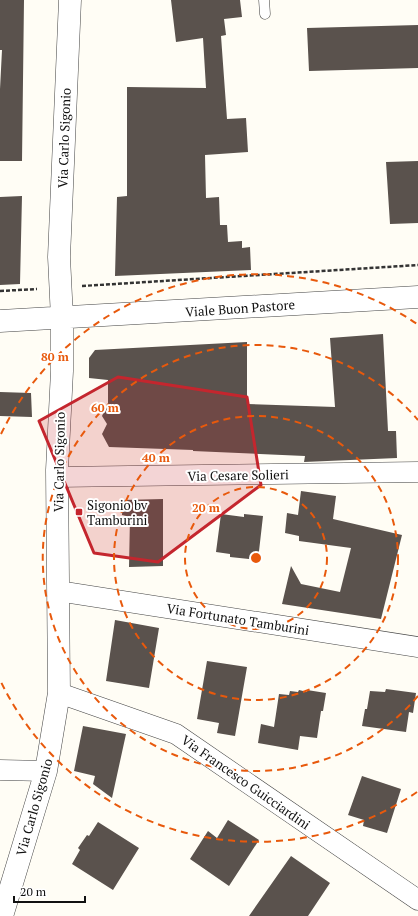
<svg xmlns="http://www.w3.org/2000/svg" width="418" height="916" viewBox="0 0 418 916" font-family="'PT Serif',serif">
  <rect width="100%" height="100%" fill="#fffdf5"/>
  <path fill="#5a524d" d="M0,0H24L22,161H0V89L2,50H0Z
    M171,0H240L242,17L224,19L226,35L221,36L227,119L246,118L248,152L205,155L206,198L219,197L220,225H227L228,242L242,241V248L250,247L251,270L115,276L117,197L127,196V87L206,88L203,38L176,42Z
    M418,25V68L309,71L307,28Z
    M418,161V223L390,224L386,162Z
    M22,196L20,284L0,285V197Z
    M383,334L388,431H396L397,458L304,462L305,456L193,451V450L109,447L102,434L107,424L102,416L108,403V380L89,378V358L95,350L247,342V404L335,407L330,338Z
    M0,392L31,393L32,417L0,416Z
    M301,491L336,496L333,519L402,535L381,619L282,604L291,566L301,584L340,592L351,548L299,541V536L285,533L287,513L298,515Z
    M163,499V566L129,567L130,517L122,515L123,500Z
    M221,514L244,517V514L263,516L258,560L230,557V554L216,552Z
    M115,620L159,628L149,688L106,681Z
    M207,661L247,667L235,736L217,733L219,723L197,719Z
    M386,689L416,693L413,713L409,712L406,732L362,726L365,709H367L370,691L385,692Z
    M299,690L307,692V690L326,693L323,711H321L317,738L300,736L298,750L258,743L261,724L274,727L279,694L289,695L290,691L298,692Z
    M83,726L126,734L112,798L93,784L95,776L74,771Z
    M362,776L401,789L387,833L363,826L364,820L348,815Z
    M228,820L259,840L229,886L190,859L208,831L217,838Z
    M98,822L139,848L113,890L72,864L80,850L78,848L87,835L89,836Z
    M291,856L330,883L308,916H249Z"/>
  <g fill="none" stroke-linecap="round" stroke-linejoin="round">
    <defs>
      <path id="service" d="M264,0L265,14"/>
      <path id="minor" d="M57,477L418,472
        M58,591L418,647
        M59,693L176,734L418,900
        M0,770L46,771"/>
      <path id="tertiary" d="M0,321L418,297
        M2,916L46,771L59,693L57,470L62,371V318L59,257L70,0"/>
    </defs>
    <use href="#service" stroke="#444" stroke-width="11"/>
    <use href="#minor" stroke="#444" stroke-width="21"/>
    <use href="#tertiary" stroke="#444" stroke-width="23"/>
    <path stroke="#333" stroke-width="2.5" stroke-dasharray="4 2" stroke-linecap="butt" d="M82,286L418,265
      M0,291L37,289"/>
    <use href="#service" stroke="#fff" stroke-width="10"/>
    <use href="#minor" stroke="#fff" stroke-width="20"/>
    <use href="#tertiary" stroke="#fff" stroke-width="22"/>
  </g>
  <path fill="#c4262e" fill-opacity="0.2" stroke="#c4262e" stroke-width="3" stroke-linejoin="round" d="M118,377L247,397L261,485L158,562L94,553L39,421Z"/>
  <g fill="none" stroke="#e8590c" stroke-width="2" stroke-dasharray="7 5">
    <circle cx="256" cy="558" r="71"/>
    <circle cx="256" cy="558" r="142"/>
    <path d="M418 696A213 213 0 1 1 418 420"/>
    <path d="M417 792A284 284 0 0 1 1 682M1 434A284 284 0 0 1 417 324"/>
  </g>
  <rect fill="#c4262e" stroke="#fff" stroke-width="1.5" x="75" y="508" width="8" height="8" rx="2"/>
  <g text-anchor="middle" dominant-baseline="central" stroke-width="4" stroke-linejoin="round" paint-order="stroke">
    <g font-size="13" fill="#111" stroke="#fff">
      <text transform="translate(64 138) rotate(-88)">Via Carlo Sigonio</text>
      <text transform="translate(240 308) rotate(-4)">Viale Buon Pastore</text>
      <text transform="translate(59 462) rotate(-89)">Via Carlo Sigonio</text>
      <text transform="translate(238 475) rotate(-1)">Via Cesare Solieri</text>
      <text transform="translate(238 619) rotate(9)">Via Fortunato Tamburini</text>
      <text transform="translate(246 782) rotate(35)">Via Francesco Guicciardini</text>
      <text transform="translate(34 807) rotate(-74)">Via Carlo Sigonio</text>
    </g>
    <g font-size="13" fill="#111" stroke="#fff" text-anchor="start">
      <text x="87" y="505">Sigonio bv<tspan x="87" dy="15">Tamburini</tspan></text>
    </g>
  </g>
  <circle cx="256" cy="558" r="6" fill="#e8590c" stroke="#fff" stroke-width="2"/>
  <g font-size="12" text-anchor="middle" font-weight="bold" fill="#e8590c" stroke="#fff" stroke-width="4" stroke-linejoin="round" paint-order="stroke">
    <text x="55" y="361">80 m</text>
    <text x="105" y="412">60 m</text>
    <text x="156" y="462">40 m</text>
    <text x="206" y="512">20 m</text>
  </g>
  <path d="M14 896v6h71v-6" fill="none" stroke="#111111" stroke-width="2"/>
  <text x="20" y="896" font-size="12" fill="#111111" stroke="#ffffff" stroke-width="3" paint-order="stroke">20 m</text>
</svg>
